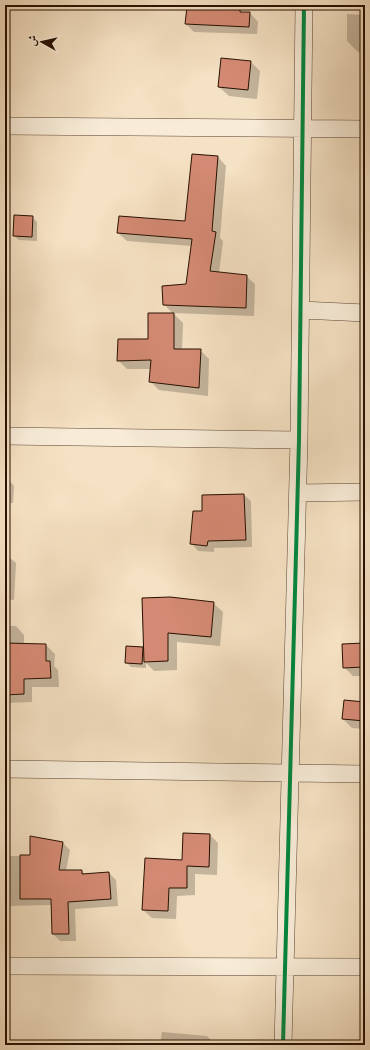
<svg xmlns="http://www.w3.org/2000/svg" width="370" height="1050" viewBox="0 0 370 1050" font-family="Alegreya,Amiri,serif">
  <rect width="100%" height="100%" fill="#f5e1c3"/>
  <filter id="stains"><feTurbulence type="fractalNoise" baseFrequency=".005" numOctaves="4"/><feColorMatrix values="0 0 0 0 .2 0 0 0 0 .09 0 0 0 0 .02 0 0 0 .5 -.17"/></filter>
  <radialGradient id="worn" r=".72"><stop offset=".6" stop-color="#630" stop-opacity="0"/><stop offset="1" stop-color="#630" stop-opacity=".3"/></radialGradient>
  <path fill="#0003" d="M188,8L240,10L243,13H250L258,22L257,34L194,32L186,24Z
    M347,14L365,15V85L363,83L364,53L358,52L347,41Z
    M251,62L260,71L257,99L229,96L219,87Z
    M192,155L218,157L226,166L220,238L223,241L219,273L246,276L255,284L254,316L173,313L183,323L182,350H200L209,359L208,396L159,390L150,381L151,369H127L118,360L149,340L173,314L164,304L187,285L192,246L127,241L118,233L186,222Z
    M32,217L37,222V241L19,240L14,236Z
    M5,481H10L14,486L13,503L5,502Z
    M244,495L251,501L252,547L214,548V552L198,551L192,544L203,512Z
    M5,554L16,563L14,600L5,599Z
    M143,599L213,603L223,612L220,646L177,642V670L154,671L146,663V668L131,667L126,662L142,648L145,650Z
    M5,626H16L24,635V645H46L55,654L54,666L58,670L59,687H32V702L5,703Z
    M365,644V676H353L344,667Z
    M365,703V729L352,728L343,719Z
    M210,835L218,843L217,875L195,874V895L177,896L176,919L152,918L143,910Z
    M63,843L70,850L66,871H81L85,874L109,873L116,880L118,906L75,909L76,941H60L53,934V905L5,906V856H31Z
    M162,1032L207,1036L216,1045H160Z"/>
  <path fill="#d48a74" stroke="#281000" d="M187,7L240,9V12H250L249,27L185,24Z
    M221,58L251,61L248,90L218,87Z
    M192,154L218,156L212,231L216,232L210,271L247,275L246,308L163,305L162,286L186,284L192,239L117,233L119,216L185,221Z
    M14,215L33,216L32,237L13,236Z
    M148,313H174V349H201L199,388L149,382L151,360L117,361L118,339H148Z
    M244,494L246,540L208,541L207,546L190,544L193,511H202V495Z
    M170,597L214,602L211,637L168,633V661L144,662L142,598Z
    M5,643L46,644V661H50L51,678L24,679V694L5,695Z
    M365,643V667L343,668L342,644Z
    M126,646L143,647L142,664L125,663Z
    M344,700L365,702V721L342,719Z
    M183,833L210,834L209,867L187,866V888H169L168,911L142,910L145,858L182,860Z
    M30,836L63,842L59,870H82V874L109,872L111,899L68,902L69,934H52L51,899H20V855H30Z"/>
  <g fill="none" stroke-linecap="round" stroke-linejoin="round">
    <defs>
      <path id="street" d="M5,126L365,129
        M301,310L365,313
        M5,436L299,440
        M298,493L365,492
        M5,769L365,774
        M5,966L365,967
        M283,1045L299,440L304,5"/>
    </defs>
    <use href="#street" stroke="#5b4431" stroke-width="18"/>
    <use href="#street" stroke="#f8ecd8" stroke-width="17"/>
    <defs>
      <path id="cycleway" d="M283,1045L299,440L304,5"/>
    </defs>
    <use href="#cycleway" stroke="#f8ecd8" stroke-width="6"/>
    <use href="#cycleway" stroke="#00873e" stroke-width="4"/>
  </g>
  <rect width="370" height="1050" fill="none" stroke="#f5e1c3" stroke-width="20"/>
  <rect x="6" y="6" width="358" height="1038" fill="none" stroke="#281000" stroke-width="2"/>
  <rect x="10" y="10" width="350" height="1030" fill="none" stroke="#281000"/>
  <g transform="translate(42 42) rotate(278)" stroke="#f8ecd8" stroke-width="3" paint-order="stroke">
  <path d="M0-3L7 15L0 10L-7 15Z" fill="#281000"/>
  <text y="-6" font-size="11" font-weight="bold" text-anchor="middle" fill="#281000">ش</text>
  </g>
  <rect width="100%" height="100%" filter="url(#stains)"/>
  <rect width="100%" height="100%" fill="url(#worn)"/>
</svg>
